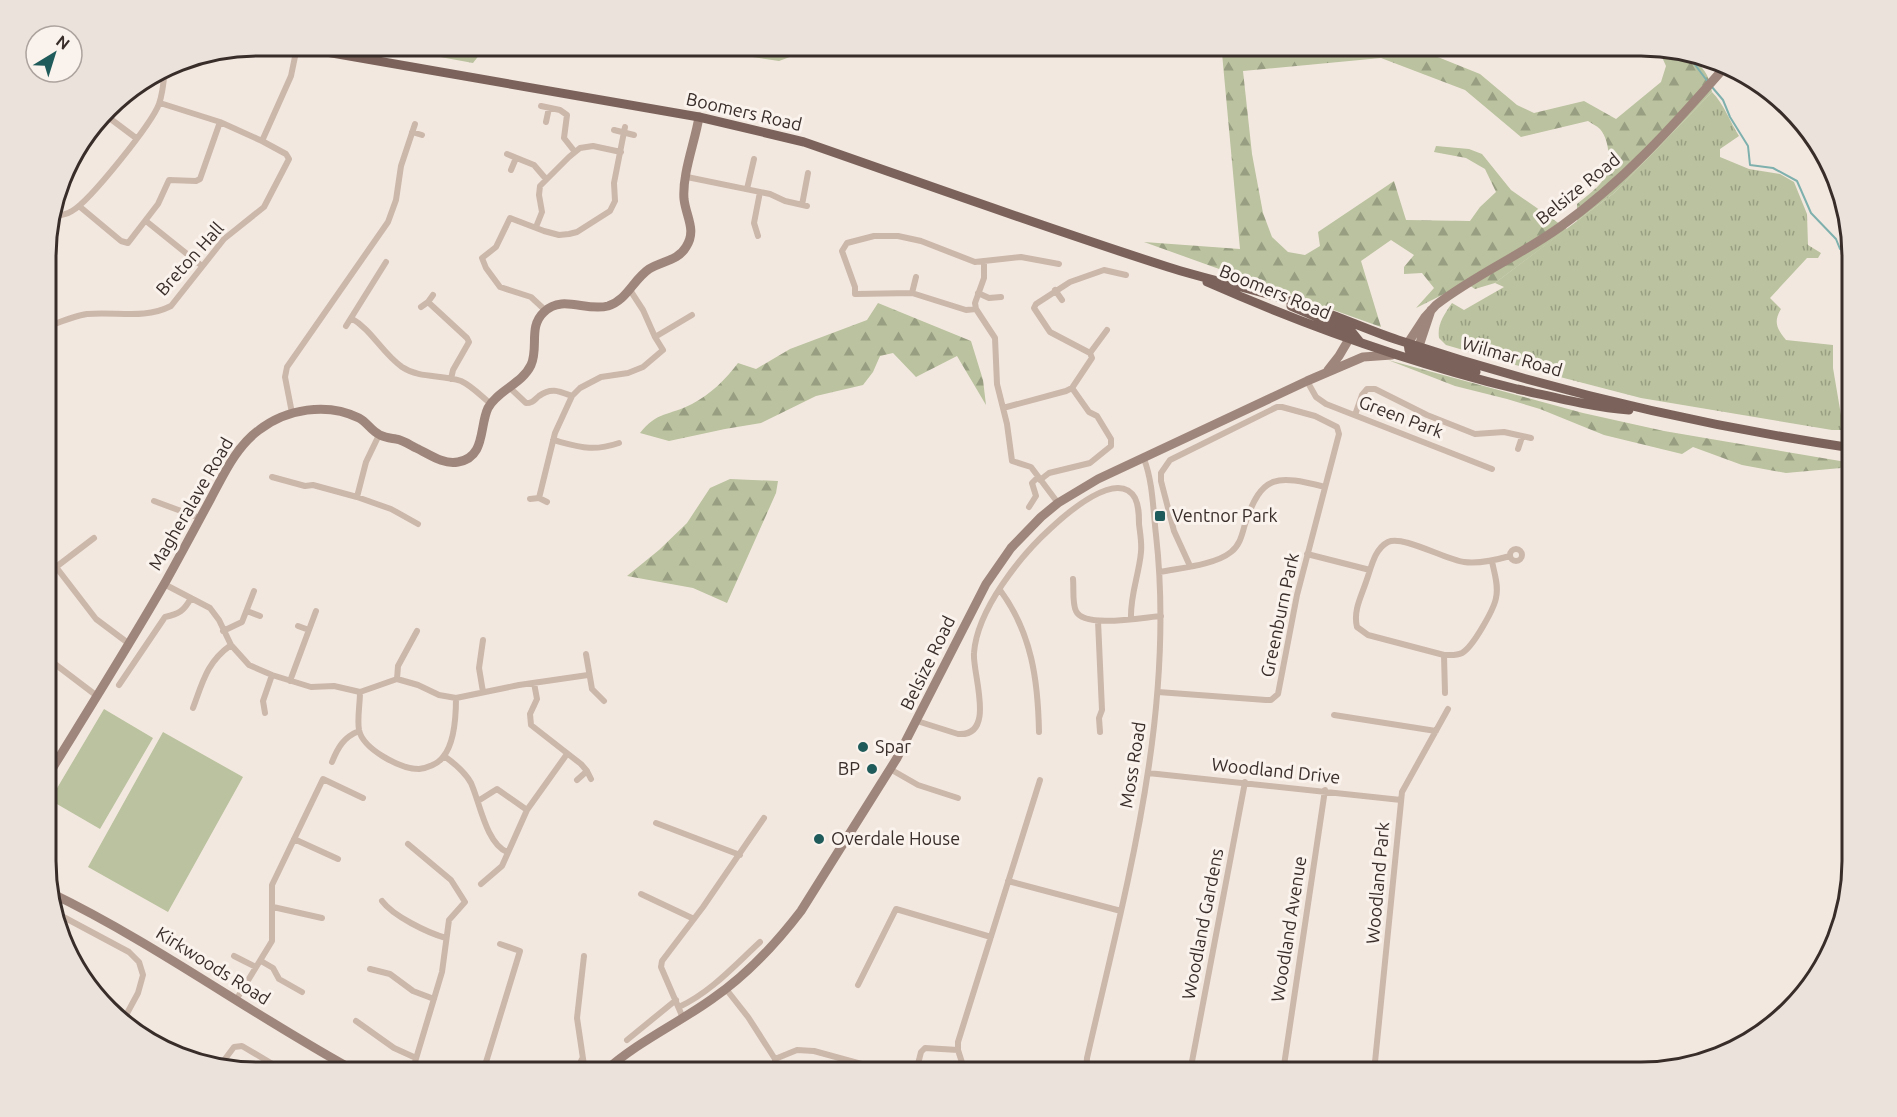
<svg xmlns="http://www.w3.org/2000/svg" width="1897" height="1117" viewBox="0 0 1897 1117" font-family="Ubuntu,sans-serif">
<style>
.grass{fill:url(#grass-tufts)}
.forest{fill:url(#forest-firs)}
.garden{fill:#bac29f}
.lines{fill:none;stroke-linecap:round;stroke-linejoin:round}
.stream{stroke:#7eb0ae;stroke-width:2}
.street{stroke:#ccb7ab;stroke-width:6}
.secondary{stroke:#9f867c;stroke-width:9}
.primary{stroke:#7b635b;stroke-width:9}
.poi-dot{fill:#1f5b5a;stroke:#faf2ec;stroke-width:2}
.labels{text-anchor:middle;stroke-width:6;stroke-linejoin:round;paint-order:stroke}
.street-label{font-size:18px;fill:#392d2a;stroke:#faf2ec}
.poi-label{font-size:18px;fill:#392d2a;stroke:#faf2ec;text-anchor:start}
.rim{fill:none;stroke:#392d2a;stroke-width:3}
</style>
<defs>
<pattern id="grass-tufts" width="24" height="20" patternUnits="userSpaceOnUse" patternTransform="scale(1.5)"><rect width="24" height="20" fill="#bac29f"/><path d="M3 7l-1-3M5 7V3M7 7l1-3M15 17l-1-3M17 17v-4M19 17l1-3" fill="none" stroke="#989e82"/></pattern>
<pattern id="forest-firs" width="22" height="20" patternUnits="userSpaceOnUse" patternTransform="scale(1.5)"><rect width="22" height="20" fill="#bac29f"/><path d="M5 1l3.5 6h-7zM16 11l3.5 6h-7z" fill="#989e82"/></pattern>
</defs>
<rect width="100%" height="100%" fill="#f3e8df"/>
<path class="grass" d="M1712 92C1724 104 1730 122 1739 136L1720 149V157L1749 169 1780 174 1794 182 1807 214 1808 245 1821 253 1818 258H1807L1770 298 1781 309C1773 322 1777 329 1786 340L1833 345V368L1843 427 1842 430H1832L1641 398 1533 370 1446 345 1439 338C1437 324 1444 315 1452 303L1464 310 1504 287 1495 283 1614 193Z"/>
<path class="forest" d="M414 45H487L473 63 413 52Z
M715 45H822L779 61 726 53Z
M1293 45H1408L1480 74 1517 105 1534 113 1584 101 1616 119 1661 82 1666 66 1661 55 1649 47C1680 56 1707 55 1712 92L1614 193 1577 221V204C1586 196 1602 186 1606 174 1611 161 1609 139 1600 129 1597 126 1591 123 1588 121L1521 137 1465 90 1381 58 1243 71 1252 154 1263 213 1272 237 1288 252 1305 255 1320 246 1318 232 1394 181 1406 220 1470 221 1480 207 1496 192 1485 169 1466 158 1434 152 1436 146 1469 149 1482 154 1511 190 1567 229 1495 283 1475 289 1466 283 1416 308 1434 288 1422 273 1404 274V267L1414 255 1391 240 1361 261 1381 327 1144 242 1240 249 1222 53Z
M878 303 971 341 983 380 986 405 957 356 916 377 893 353 880 356 873 372 863 385 816 396 761 423 725 429 669 441 640 433C657 411 669 416 692 404 711 394 725 380 738 363L756 369 790 349 867 320Z
M1388 360 1583 413 1664 431 1852 463V467L1786 473 1742 465 1693 447 1682 454 1604 435 1540 409 1507 399 1455 386Z
M730 479 778 481 776 493 727 603 693 588 627 576 659 550 687 523 710 488Z"/>
<path class="garden" d="M104 709 153 738 100 829 50 800Z
M163 732 243 777 168 912 88 867Z"/>
<g class="lines">
<path class="stream" d="M1690 58 1708 82
M1712 87 1723 100 1730 117 1748 146 1750 165 1773 168 1797 181 1811 213 1836 239 1840 249 1852 253"/>
<path class="street" d="M208 55H223
M160 103 220 122 262 141 291 76 297 47
M541 106 560 110 567 115 564 138 575 152
M104 114 136 138
M546 122 549 108
M614 130 634 135
M412 132 422 135
M507 154 534 165 546 179
M511 170 516 158
M687 177 770 194 785 201 807 206
M747 189 754 159
M802 205 808 173
M79 206 121 241 128 243 158 204 169 180 196 181 200 179 220 122
M50 217C58 216 66 215 72 211 90 201 152 123 159 104 163 93 164 79 165 68
M146 221 202 266
M536 227 542 212 539 195 540 186 569 157 580 148 593 146 621 152
M758 236 754 223 760 192
M984 261V278L975 303 976 309 995 338 997 384 1007 424 1012 461 1031 467 1058 503
M630 290 643 310 655 337 692 315
M1055 290 1062 300
M912 293 916 277
M978 293 989 298 1001 297
M428 302 467 338 469 342 453 370 451 379
M421 307 428 302 433 295
M976 309 966 310 912 293 855 294V287L842 251 847 243 874 236H898L921 241 975 262 1021 257 1059 264
M545 310 531 297 500 287 486 268 482 258 496 247 510 218 544 231 559 235 569 234 577 232 610 211 615 201 614 183 625 127
M351 318C372 330 382 353 402 367 420 379 441 374 461 381 472 386 481 396 491 404
M346 326 386 262
M47 327C60 322 74 316 87 314 117 311 143 320 171 306L224 239 264 207 289 159 286 154 262 141
M1090 353 1107 330
M1307 381 1316 397 1326 404 1492 469
M509 387 526 403C533 403 534 400 539 396 551 387 559 391 572 396
M1003 408 1066 391 1072 388 1092 358 1090 353 1050 332 1034 308 1036 304 1070 282 1104 270 1126 275
M292 413 285 377 287 367 388 222 396 200 401 166 415 124
M1355 415 1362 395 1367 389H1375L1427 415 1475 434 1504 432 1531 438
M553 440C580 447 592 452 619 443
M1518 449 1522 437
M272 477 305 486 313 485 357 497 391 509 418 524
M1040 480 1049 473 1090 463 1111 446V439L1097 416 1089 412 1072 388
M357 497 366 462 379 435
M539 498 555 433 572 396 580 388 601 377 628 373 643 367 663 350 655 337
M530 499 539 498 547 502
M154 501 200 518
M1029 507 1036 496 1032 483 1038 477
M94 538 56 567 96 619 128 643
M1510 555a6 6 0 1 1 12 0a6 6 0 1 1-12 0Z
M1307 554 1370 570
M1492 561C1494 573 1499 585 1496 598 1494 609 1473 647 1462 653 1456 656 1451 655 1444 655L1368 635 1357 627C1353 611 1361 597 1366 582 1371 569 1374 549 1388 542 1403 535 1446 560 1464 562 1479 564 1496 560 1510 556
M1160 572C1180 568 1215 565 1231 552 1240 545 1242 535 1245 524 1262 473 1277 475 1325 487
M1073 579C1074 588 1072 603 1076 611 1084 629 1145 617 1161 616
M47 582 48 580
M164 584 210 608 219 620 231 645 249 665 272 675 311 687 334 686 360 692 397 679 418 685 439 695 456 698 519 685 588 675
M1000 590C1032 633 1038 681 1039 732
M247 611 260 616
M1098 621 1102 710 1099 718 1100 732
M298 626 309 630
M223 631 242 622 254 591
M586 654 592 689 604 701
M1444 655 1445 693
M47 658 97 696
M397 679 398 666 417 631
M290 681 316 611
M534 683 537 699 530 714 531 725 581 764 587 771 591 779
M119 685 165 617C179 614 184 611 191 598
M360 692C360 704 357 719 359 730 363 749 400 769 419 769 427 768 438 764 443 757 455 743 456 715 456 698
M483 692 479 668 483 640
M1158 692 1266 700H1271L1278 694 1297 595 1339 434 1337 427 1315 416 1282 407H1277L1170 460 1161 473V481L1174 531 1190 566
M193 708C203 681 207 662 231 645
M265 713 263 701 272 675
M1334 715 1436 731
M917 721 958 734C997 737 972 673 974 653 977 610 1020 556 1051 528 1066 514 1118 468 1135 498 1139 506 1139 515 1139 524 1140 533 1142 543 1141 552 1139 575 1130 595 1131 619
M444 756C454 763 465 772 471 783 480 803 486 843 507 852
M332 762C338 747 344 737 359 731
M890 769 918 785 958 798
M1148 773 1401 800
M577 780 587 771
M478 801 497 789 527 810
M656 823 740 855
M294 839 338 859
M408 844 451 880 465 902 449 920 442 972 412 1072
M1008 881 1121 911
M481 884 502 866 527 810 567 754
M641 894 694 919
M382 901C393 916 428 933 446 938
M273 907 322 918
M56 913 129 952 139 962 143 975 138 993 124 1019
M234 956 256 967
M584 956 577 1018 585 1072
M261 961 273 968 279 979 302 992
M370 969 390 974 413 991 434 999
M858 985 896 909 991 937
M726 989 748 1017 775 1059V1072
M236 1000 272 941V885L323 779 363 798
M679 1007C711 992 734 966 760 942
M683 1018 661 967 662 961 703 907 764 818
M356 1021 394 1048 416 1058
M627 1040 676 1000
M775 1059 797 1050 814 1051 876 1068
M222 1063 234 1047 242 1046 286 1072
M483 1072 520 951 500 944
M576 1072 582 1059
M916 1072 921 1052 925 1048 958 1050
M965 1072 958 1050V1042L1040 780
M1086 1072 1087 1058C1126 887 1176 712 1156 535 1153 510 1153 482 1144 459
M1190 1072 1245 782
M1283 1072 1325 790
M1374 1072 1402 792 1448 709"/>
<path class="secondary" d="M1408 343 1425 317 1436 305C1475 275 1521 255 1560 227 1623 182 1674 125 1724 68
M1414 352 1419 346 1431 310
M1328 370 1339 356 1352 334
M47 777C87 712 128 647 166 581 181 554 196 526 211 498 224 474 236 447 259 430 286 409 327 402 359 418 367 422 371 431 380 435 386 438 390 438 396 439 403 440 410 445 416 448 429 454 443 465 458 462 486 457 479 427 488 408 498 390 522 384 531 365 539 347 528 327 544 312 562 294 586 312 608 306 627 300 633 280 649 269 661 261 678 261 686 247 697 230 686 217 684 199 682 174 695 142 699 117
M49 892C157 944 252 1015 357 1072
M604 1072C637 1042 677 1024 712 999 747 975 775 945 801 911L897 758 986 584 1011 548 1041 517 1058 503 1098 479 1307 381 1363 357 1392 355"/>
<path class="primary" d="M286 45 699 117 804 142C925 184 1046 228 1168 267 1215 282 1264 291 1310 307 1340 317 1368 330 1398 340 1546 389 1698 425 1852 448
M1207 282C1307 326 1411 363 1517 389 1554 397 1591 407 1629 410
M1291 306 1352 332 1360 342
M1408 343 1409 350 1413 352 1476 372"/>
</g>
<g class="poi-dot">
<rect x="1154" y="510" width="12" height="12" rx="3"/>
<circle cx="863" cy="747" r="6"/>
<circle cx="872" cy="769" r="6"/>
<circle cx="819" cy="839" r="6"/>
</g>
<g class="labels">
<g class="street-label">
<text transform="translate(744 112) rotate(13)" y="6">Boomers Road</text>
<text transform="translate(1578 189) rotate(-39)" y="6">Belsize Road</text>
<text transform="translate(190 259) rotate(-48)" y="6">Breton Hall</text>
<text transform="translate(1275 292) rotate(22)" y="6">Boomers Road</text>
<text transform="translate(1512 357) rotate(16)" y="6">Wilmar Road</text>
<text transform="translate(1401 417) rotate(21)" y="6">Green Park</text>
<text transform="translate(191 504) rotate(-60)" y="6">Magheralave Road</text>
<text transform="translate(1280 615) rotate(-78)" y="6">Greenburn Park</text>
<text transform="translate(928 663) rotate(-64)" y="6">Belsize Road</text>
<text transform="translate(1133 765) rotate(-81)" y="6">Moss Road</text>
<text transform="translate(1276 771) rotate(6)" y="6">Woodland Drive</text>
<text transform="translate(1378 883) rotate(-85)" y="6">Woodland Park</text>
<text transform="translate(1203 924) rotate(-79)" y="6">Woodland Gardens</text>
<text transform="translate(1289 929) rotate(-81)" y="6">Woodland Avenue</text>
<text transform="translate(213 966) rotate(32)" y="6">Kirkwoods Road</text>
</g>
<g class="poi-label">
<text x="1172" y="522">Ventnor Park</text>
<text x="875" y="753">Spar</text>
<text x="860" y="775" text-anchor="end">BP</text>
<text x="831" y="845">Overdale House</text>
</g>
</g>
<path d="M0 0H1897V1117H0ZM257 56H1641A201 201 0 0 1 1842 257V861A201 201 0 0 1 1641 1062H257A201 201 0 0 1 56 861V257A201 201 0 0 1 257 56Z" fill="#ebe2dc" fill-rule="evenodd"/>
<path class="rim" d="M257 56H1641A201 201 0 0 1 1842 257V861A201 201 0 0 1 1641 1062H257A201 201 0 0 1 56 861V257A201 201 0 0 1 257 56Z"/>
<g transform="translate(54 54) rotate(38)"><circle r="28" fill="#faf2ec" stroke="#ada39e" stroke-width="1.5"/>
<path d="M0-4.5L10 22L0 15L-10 22Z" fill="#1f5b5a"/>
<text y="-9" font-size="16" font-weight="bold" text-anchor="middle" fill="#392d2a">N</text>
</g>
</svg>
